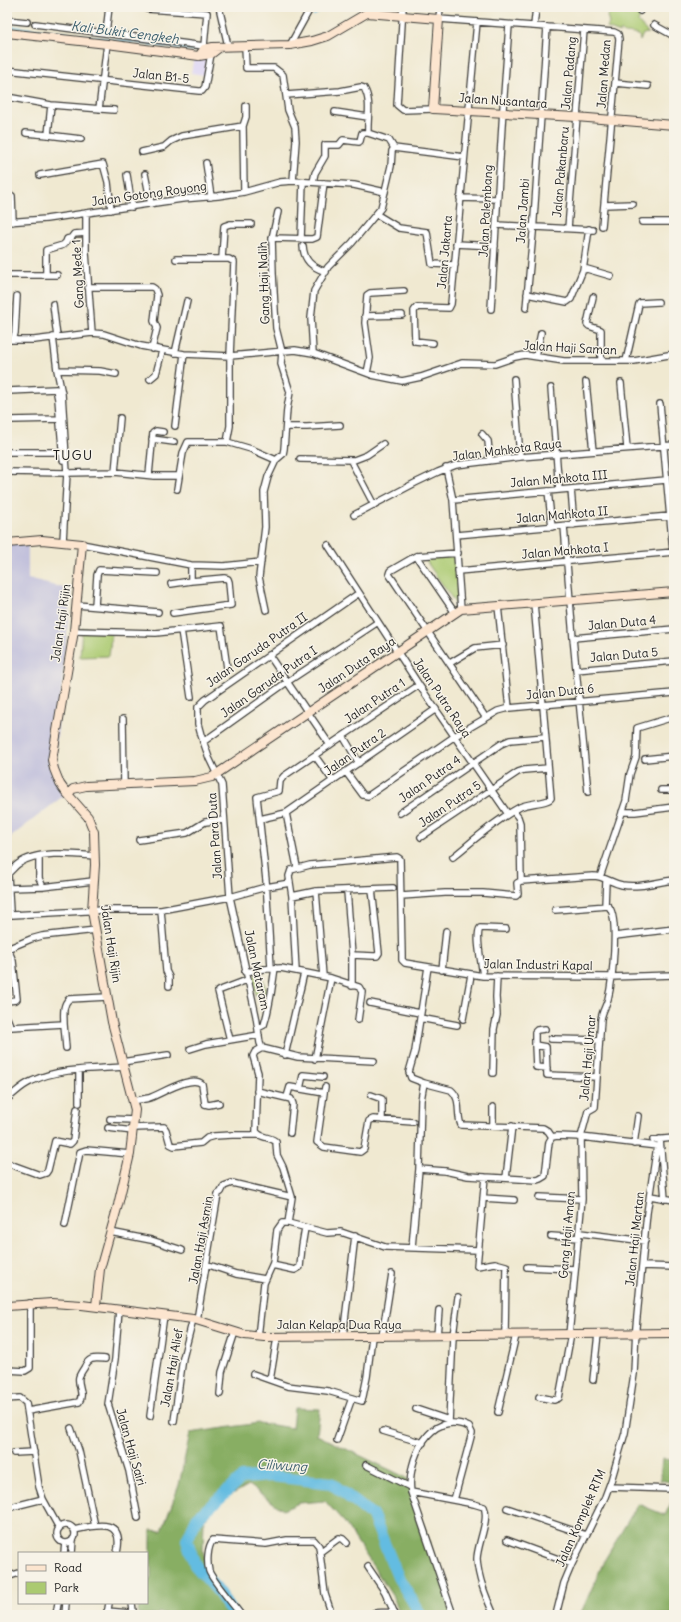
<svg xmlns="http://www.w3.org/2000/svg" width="681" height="1622" viewBox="0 0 681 1622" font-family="Delius,sans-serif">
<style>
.built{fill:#ddd5f6}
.industrial{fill:#c2c1dc}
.green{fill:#abca71;stroke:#647346}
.forest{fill:#88ae63;stroke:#526540}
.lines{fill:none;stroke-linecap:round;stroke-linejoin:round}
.stream{stroke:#63bce1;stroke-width:2}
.river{stroke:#63bce1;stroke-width:12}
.street-casing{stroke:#3c3b37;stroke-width:8}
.secondary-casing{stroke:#3c3b37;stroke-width:10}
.street{stroke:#fff;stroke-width:5.5}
.secondary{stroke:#fce5cf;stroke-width:8}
.labels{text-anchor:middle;stroke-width:3;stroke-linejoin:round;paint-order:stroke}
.street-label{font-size:12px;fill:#1c1c1c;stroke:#f7f3e8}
.water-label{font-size:13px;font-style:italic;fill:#385c6b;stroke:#f7f3e8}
.quarter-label{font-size:14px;letter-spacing:1px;fill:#1c1c1c;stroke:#f7f3e8}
</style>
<rect width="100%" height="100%" fill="#f7f3e8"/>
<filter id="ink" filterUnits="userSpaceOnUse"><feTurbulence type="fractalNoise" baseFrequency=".025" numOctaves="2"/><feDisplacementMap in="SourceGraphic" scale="8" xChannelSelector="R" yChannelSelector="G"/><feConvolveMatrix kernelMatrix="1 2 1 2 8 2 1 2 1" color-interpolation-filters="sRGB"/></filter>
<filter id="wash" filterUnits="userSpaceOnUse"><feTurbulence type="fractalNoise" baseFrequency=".012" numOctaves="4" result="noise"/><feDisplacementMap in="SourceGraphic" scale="16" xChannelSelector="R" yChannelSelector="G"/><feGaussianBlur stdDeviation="0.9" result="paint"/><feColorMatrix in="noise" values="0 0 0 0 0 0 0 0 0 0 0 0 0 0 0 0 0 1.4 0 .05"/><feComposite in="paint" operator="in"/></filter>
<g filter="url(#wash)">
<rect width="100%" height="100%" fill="#f0e9d1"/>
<path class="built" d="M194 57 207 59 204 75 191 73Z"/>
<path class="industrial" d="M28 540V579L71 590 55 757 67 793 7 840V544Z"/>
<path class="green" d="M610 7H623L629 10 635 8 641 15 638 22 648 33 643 34 640 41 639 35C633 34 629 33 624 33L621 30 620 33 607 28 609 23 607 16 612 10Z
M458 556V607L424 558Z
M82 628 112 629 109 656 80 657Z
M262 974 266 993 256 995 252 976Z"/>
<path class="forest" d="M294 1408 320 1409 317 1435 407 1478 455 1615H401L393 1597 345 1523 325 1501 299 1503 283 1510 249 1485 227 1497 204 1520 203 1550 208 1573 239 1615H168L160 1612 157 1615H138L139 1603H147V1586L151 1577V1530L162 1531 179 1485 190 1433 259 1423 292 1428Z
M662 1459 674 1460V1483L660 1480Z
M674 1497V1615H580L604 1561 638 1504 665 1515Z"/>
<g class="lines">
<path class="stream" d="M314 15 328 7
M7 26 194 50"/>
<path class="river" d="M233 1615 217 1590 195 1565 187 1540 197 1518 242 1478 272 1476 331 1483 373 1516 398 1577 421 1615"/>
</g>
</g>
<g filter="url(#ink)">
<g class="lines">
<g class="street-casing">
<path id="street" d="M144 7 147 9 207 13 204 46
M219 7 228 46
M403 7 397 105 403 110 433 109
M440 7 439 19 614 32 618 34 619 39 602 226
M640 11 642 7
M7 20 27 22
M35 24 204 46V49
M654 25 674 36
M534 26 536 7
M106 33 109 7
M290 45 311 7
M245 46 246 68H274L283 75 288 110 295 127 296 141 293 181
M7 70 199 91H202L205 87 211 54
M615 83 648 86
M286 95 340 91 361 87 364 88C372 101 367 119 368 133L389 140 394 148 464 157
M7 97 51 105 114 110
M99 109 107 44
M335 112 368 117
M26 133 48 135 51 105
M48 135 81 139
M142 152 164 147 171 141 182 136 243 126
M206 163 211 197
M145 174 151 204
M40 175 103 164 108 182 111 210
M127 175 132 207
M313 182 315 173 325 156V145H339L343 140 359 142 360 141 362 133H368
M244 192 243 126 246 117V106
M12 196 13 222
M460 198 497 199
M604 205 633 204
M86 213V252L92 333
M376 214 399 228 427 232 432 264 455 265
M7 222 46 219 182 199 218 196 244 192 280 182 293 181 354 185 385 192
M642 222H674
M496 225 593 230
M568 228 584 30
M272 238 312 239 317 237 324 183
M301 239 303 182
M456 244 495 246
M303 246C304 261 312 267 326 272
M176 259H229L234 262 230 356V426L227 442 251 449 276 460
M222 259 224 226 230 224H251
M583 270 589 229
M7 275H57
M46 275V250L63 245 66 242 67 239 71 238 74 234 86 233
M88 287H152L155 289 157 295 154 321 157 328 152 349
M527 294 567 302 571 299 583 270 587 269 611 276
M593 297 587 324 589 326 601 330V361
M53 304 57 337
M526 308 533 233 547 27
M491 309 503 109 509 25
M365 316 402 315
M53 337 57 370 100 371 116 374
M7 340H34L92 333 104 334 141 346 184 354 230 356 295 350 313 353 372 375 402 381 421 377 462 363 495 364 515 357 525 355 564 361H634L674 354
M13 340 15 333 17 296
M433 343 415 341 414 311 417 307 449 308 451 304 477 22
M175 353 187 301
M313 353 311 318 314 291 328 267 352 243 381 208 391 166 392 151 394 148
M536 356 541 333
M626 361 639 304 640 303 658 302
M57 370 62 394 67 473 63 541
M367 373 370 358 365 323 367 295 370 293 404 291
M150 379 156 374 162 351
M514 379 520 457
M586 382 593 451
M621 383 627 448
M551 388 559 490
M8 391 56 389 58 399 63 460
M660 404 673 552
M10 420 59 419
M175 426 184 354
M287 427H307L340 425
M482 434 488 441 490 461
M152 439 174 442
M7 452H62
M300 459 354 460 367 455 383 444
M351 461 374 505
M446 468 453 500 461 609
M7 472 67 473 115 472 154 476H179
M115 472 120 418
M149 475 153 433 156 431 163 432
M177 489 183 453 188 442H227
M571 489 574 525
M548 491 552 527
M453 500 666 480
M354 515 415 483 438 472 456 465 520 457 674 445
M564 526 573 638 588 792
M456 535 670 516
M82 544 191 565 224 566 261 562
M328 545 419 685 508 814
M458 553 416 556 390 571 389 574 486 718
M416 556 455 613
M458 571 674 552
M171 584 191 581
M77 605 158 612
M95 606 97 575 99 570 157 573
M498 606 509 708
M266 610 259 577 265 527 264 492 268 477 276 460 283 454 284 449 287 409 290 392 281 364 282 352 276 328 273 274 272 238 278 212
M173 613 231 605 229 582 228 579 224 578 191 581V565
M181 630 191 697
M74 631 156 633 221 626 227 668
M573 638 674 629
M269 655 330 745
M450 663 475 648 503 645
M576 670 674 661
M123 719 124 785
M343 736 419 685
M203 742 287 682 378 622
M315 756 333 781
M645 759 674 756
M346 772 363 795 368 796 455 736 498 711 509 708 674 693
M661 790H674
M513 811 518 817 520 823 521 881
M622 812H635L674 807
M286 813 297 867
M400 813 501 744 510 740 545 737
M260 819 286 813 436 709
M421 837 518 772 524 770 548 768
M139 840 187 833 205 822 224 820
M39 857V878L43 887
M453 857C474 840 496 820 520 807 528 803 548 803 551 798L534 603
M8 874 10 912 12 915 104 910H161L230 897 266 887 290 883
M7 875C11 871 14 867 18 864 37 850 73 854 95 856
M600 877 626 801 630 774 636 757 637 728 670 718
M8 888 43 887 93 881
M316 891 323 976
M347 891 352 955V986
M292 896 316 891 393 888
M401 896 445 893H483L516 896 518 894 517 883 521 881 593 876C603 876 612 883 622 885 640 888 656 882 674 880
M605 906 606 881
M161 910 166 971 169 977V986
M555 910 608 906C620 915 612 983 608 999 606 1006 602 1012 601 1019L595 1107 588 1111 581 1137 582 1199 569 1335
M615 936 674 929
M7 949 31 939 42 936 96 930
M352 955 374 956H377L379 953 372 889
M271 968 266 880 257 797 279 791 280 781 284 776 343 736 359 763
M442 970 446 931
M296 971 292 896 289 876 291 870 310 865 397 857 400 859 402 955V960L405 963 483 976 610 977 674 975
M245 972 264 969 281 968 331 978 359 987 362 992 358 1020
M483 976C482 965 475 936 480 928L506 929
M7 1001 16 1000 17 999 13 961 8 949
M370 1003 420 1013
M7 1018 11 1027 64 1024C64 1016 62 1005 69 999L107 997
M420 1018 457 1025
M463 1019 471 975
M64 1024 66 1048
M258 1028 264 1025C270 1007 272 987 275 968
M545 1029 537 1030 535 1032V1045L546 1047 547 1075 597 1077
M551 1039 600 1040
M230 1040 218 991 247 980
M535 1045 536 1067 547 1068
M262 1048 260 1043 256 1016 230 897 222 785 209 758 201 735 198 724V707L205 700 359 593
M262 1048 255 1052 253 1056 258 1073 256 1131C260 1139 271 1136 276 1142L277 1155 283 1167 292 1197 288 1223
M262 1048 298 1057 374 1061
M190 1049 206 1044 259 1035
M285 1055 304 973
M315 1059 331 978
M122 1062 168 1055
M79 1070V1103
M493 1073 494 1029 497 1015 496 997 497 976
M424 1083 451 1090C462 1099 456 1113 461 1125L543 1128 548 1131 552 1137
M300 1089 303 1075 323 1077
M257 1091 291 1099 293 1104 290 1133
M324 1093 325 1087
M371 1095 382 1099V1120
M287 1097 290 1087 324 1093 317 1142 324 1147 360 1152 364 1149 369 1121 373 1119 413 1122
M7 1099C15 1093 22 1085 32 1081 59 1068 93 1069 123 1067
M133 1101C138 1100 144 1099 149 1098 161 1094 192 1074 202 1084L205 1104 209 1105 219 1103
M493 1107V1125
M110 1119 134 1120
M108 1128 133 1131
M133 1128 164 1127 166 1130 170 1144 174 1146 201 1143 207 1138 214 1136 232 1135H260
M660 1139 665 1199
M653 1140 674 1138
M634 1144 638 1116
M7 1163 40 1175 46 1173 48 1170 55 1141 70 1144 73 1141 77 1109
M419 1169 445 1171 468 1176 537 1180 540 1179 545 1176 549 1142 552 1137 557 1136 581 1137 657 1146 647 1213 636 1327 634 1374 625 1433 611 1481 605 1497 572 1564 564 1583 556 1615
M485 1177 477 1266 495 1263 506 1266 505 1335
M506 1178 512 1126
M650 1196 674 1200
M539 1197 582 1199
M483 1198 514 1200
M65 1225 80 1152 86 1150 130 1154
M110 1232 151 1240 182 1250
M580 1233 645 1241
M551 1236 579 1238
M412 1247 419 1169 421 1100 424 1083 411 1078 409 1072 415 1051 428 967
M206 1264 236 1274 265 1279
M272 1265 295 1270 300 1267 302 1246 305 1228
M643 1266 674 1267
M527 1267 575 1269
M119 1310 115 1359 108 1404 129 1471 138 1518
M197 1320 218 1194 221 1192 224 1186 232 1183 292 1197
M437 1336 439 1310
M258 1337 264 1283 273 1263 277 1230 282 1223H288L327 1233 341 1232 385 1247 478 1250
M343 1337 355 1236
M382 1337 392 1274
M7 1370 25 1371 30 1368V1303
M253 1374 287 1386 328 1391 362 1401 367 1377 372 1337
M270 1380 277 1338
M593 1380 598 1334
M220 1394 222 1372 235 1332
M539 1397 554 1400 559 1398 571 1334
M7 1399 20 1398 26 1403 39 1487 43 1499 59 1528
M416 1409 449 1420
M28 1411 79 1402C85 1394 77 1385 79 1377 80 1374 82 1371 84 1368 89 1357 93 1358 105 1359
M498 1412 516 1335
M150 1416 164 1315
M174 1421 183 1358 193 1319
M449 1422 453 1336 458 1297
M71 1428 79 1451 95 1526
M383 1431 423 1443
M337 1440 352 1398
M14 1453 34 1452
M366 1465 410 1487
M609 1487 672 1489 674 1490
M411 1492 474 1504 484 1507C490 1519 477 1545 477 1559 478 1578 486 1597 494 1615
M7 1508 43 1499
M507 1508 586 1535
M673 1508 674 1503
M57 1534a9 9 0 1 1 18 0a9 9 0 1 1-18 0Z
M74 1530C97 1525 125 1517 117 1553
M507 1540 572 1564
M320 1552 339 1538 343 1539 347 1543
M64 1553 65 1543
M72 1553 73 1539
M368 1567 385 1592 394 1612
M7 1577 19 1573
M107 1611 129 1613 133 1611 132 1603
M56 1615 58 1603
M65 1615 66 1603
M107 1615 109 1603
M241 1615C234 1605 212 1580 209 1571 207 1563 207 1547 213 1540L266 1544 287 1540H314L319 1546 325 1594 332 1615
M370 1615C378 1610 385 1614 394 1612L395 1615
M453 1615 411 1492C406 1461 430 1408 469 1427L472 1433 454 1500"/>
</g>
<g class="secondary-casing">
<path id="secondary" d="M7 33 107 44 199 56 211 54 220 47
M199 56 204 49 213 47 290 45 312 41 328 36 367 13 439 19 433 109 576 117 674 125
M7 543 42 540 82 544 74 631 52 760 54 769 60 784 65 791 88 817 94 832 95 865 92 911 112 1022 135 1110 130 1154 118 1205 100 1269 96 1306
M68 794 73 789 86 786 195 781 212 777 461 609 674 592
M7 1306 52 1303 82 1305 193 1319 245 1335 264 1337 674 1333"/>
</g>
<use href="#street" class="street"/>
<use href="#secondary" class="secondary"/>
</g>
</g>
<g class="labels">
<g class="street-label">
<text transform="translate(569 73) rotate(-85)" y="4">Jalan Padang</text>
<text transform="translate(604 74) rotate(-86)" y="4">Jalan Medan</text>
<text transform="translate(161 76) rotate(6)" y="4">Jalan B1-5</text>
<text transform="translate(503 101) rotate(4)" y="4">Jalan Nusantara</text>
<text transform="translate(561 172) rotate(-85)" y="4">Jalan Pakanbaru</text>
<text transform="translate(149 194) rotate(-8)" y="4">Jalan Gotong Royong</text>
<text transform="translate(486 211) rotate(-87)" y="4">Jalan Palembang</text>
<text transform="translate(523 211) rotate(-86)" y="4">Jalan Jambi</text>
<text transform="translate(445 252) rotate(-85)" y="4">Jalan Jakarta</text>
<text transform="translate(78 274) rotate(-93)" y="4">Gang Mede 1</text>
<text transform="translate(264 283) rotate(-92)" y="4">Gang Haji Nalih</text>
<text transform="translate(570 348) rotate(3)" y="4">Jalan Haji Saman</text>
<text transform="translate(507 450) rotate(-7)" y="4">Jalan Mahkota Raya</text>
<text transform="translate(559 479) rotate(-5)" y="4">Jalan Mahkota III</text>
<text transform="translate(562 515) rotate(-5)" y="4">Jalan Mahkota II</text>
<text transform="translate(565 551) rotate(-5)" y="4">Jalan Mahkota I</text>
<text transform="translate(61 623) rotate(-82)" y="4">Jalan Haji Rijin</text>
<text transform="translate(622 623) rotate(-5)" y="4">Jalan Duta 4</text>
<text transform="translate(257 650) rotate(-35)" y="4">Jalan Garuda Putra II</text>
<text transform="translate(624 655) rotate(-5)" y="4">Jalan Duta 5</text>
<text transform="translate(357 665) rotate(-34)" y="4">Jalan Duta Raya</text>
<text transform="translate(269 682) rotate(-35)" y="4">Jalan Garuda Putra I</text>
<text transform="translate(560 692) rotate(-6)" y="4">Jalan Duta 6</text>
<text transform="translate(442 698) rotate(56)" y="4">Jalan Putra Raya</text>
<text transform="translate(375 701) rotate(-34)" y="4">Jalan Putra 1</text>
<text transform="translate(355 752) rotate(-35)" y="4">Jalan Putra 2</text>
<text transform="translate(430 779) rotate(-35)" y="4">Jalan Putra 4</text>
<text transform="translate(450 804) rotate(-34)" y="4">Jalan Putra 5</text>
<text transform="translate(215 836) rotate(-94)" y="4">Jalan Para Duta</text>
<text transform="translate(111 944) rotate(81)" y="4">Jalan Haji Rijin</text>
<text transform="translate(538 965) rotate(1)" y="4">Jalan Industri Kapal</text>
<text transform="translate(257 970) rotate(78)" y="4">Jalan Mataram</text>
<text transform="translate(588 1058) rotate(-85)" y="4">Jalan Haji Umar</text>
<text transform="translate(567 1235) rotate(-85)" y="4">Gang Haji Aman</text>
<text transform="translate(635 1239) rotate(-84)" y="4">Jalan Haji Martan</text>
<text transform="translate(201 1240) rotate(-80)" y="4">Jalan Haji Asmin</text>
<text x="339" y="1329">Jalan Kelapa Dua Raya</text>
<text transform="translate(172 1368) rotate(-80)" y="4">Jalan Haji Alief</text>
<text transform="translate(131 1447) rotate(74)" y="4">Jalan Haji Sairi</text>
<text transform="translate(581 1518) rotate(-66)" y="4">Jalan Komplek RTM</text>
</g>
<g class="water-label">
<text transform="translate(125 32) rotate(7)" y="5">Kali Bukit Cengkeh</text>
<text transform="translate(282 1465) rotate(3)" y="5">Ciliwung</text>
</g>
<g class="quarter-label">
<text x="73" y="460">TUGU</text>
</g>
</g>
<rect width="681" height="1622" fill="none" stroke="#f7f3e8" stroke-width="24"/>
<rect x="18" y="1552" width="130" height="52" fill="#f7f3e8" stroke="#9f9d96"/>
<rect x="26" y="1565" width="20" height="6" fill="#fce5cf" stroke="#9f9d96"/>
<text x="54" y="1572" font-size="12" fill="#1c1c1c">Road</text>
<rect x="26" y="1582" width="20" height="12" fill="#abca71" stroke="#9f9d96"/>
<text x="54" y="1592" font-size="12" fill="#1c1c1c">Park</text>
</svg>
